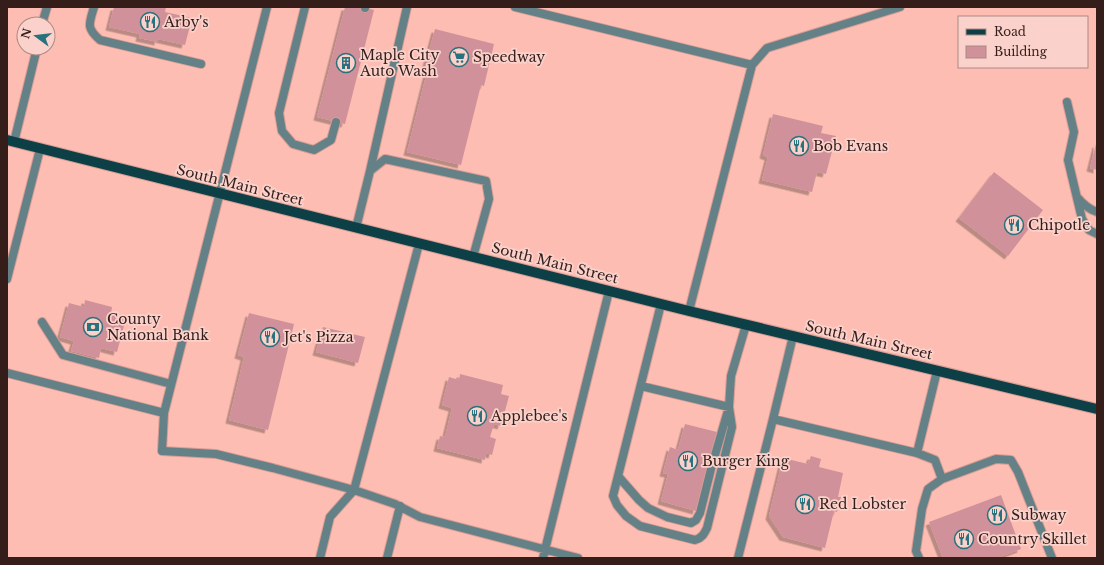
<svg xmlns="http://www.w3.org/2000/svg" width="1104" height="565" viewBox="0 0 1104 565" font-family="'Libre Baskerville',serif">
<style>
.building{fill:#d0919a;filter:url(#shadow)}
.lines{fill:none;stroke-linecap:round;stroke-linejoin:round}
.service-casing{stroke:#d69d94;stroke-width:10}
.primary-casing{stroke:#d69d94;stroke-width:12}
.service{stroke:#638186;stroke-width:8}
.primary{stroke:#0d3f46;stroke-width:10}
.labels{text-anchor:middle;stroke-width:3.5;stroke-linejoin:round;paint-order:stroke}
.poi-label{font-size:14px;fill:#351d1a;stroke:#fad2cb;text-anchor:start}
.street-label{font-size:14px;fill:#351d1a;stroke:#fad2cb}
</style>
<defs>
<filter id="shadow"><feDropShadow dx="-3.5" dy="3.5" stdDeviation="0" flood-color="#0004"/></filter>
</defs>
<rect width="100%" height="100%" fill="#febdb2"/>
<path class="building" d="M114 7H166L165 12 192 18 185 45 158 39V42L139 38 140 34 109 27Z
M345 7H363L374 10 345 124 317 117Z
M435 29 494 44 484 86 481 85 461 165 407 152 427 72 424 71Z
M773 114 823 126 821 133 836 136 826 174 817 172 812 192 762 180 768 157 763 155Z
M1096 144H1097V170L1090 168Z
M994 172 1043 210 1008 256 959 218Z
M85 300 112 307 111 314 126 318 117 352 101 348 99 358 71 351 74 341 60 337 69 303 84 307Z
M249 313 294 324 268 430 229 420 244 357 238 355Z
M323 327 365 337 358 363 316 352Z
M460 374 503 385 501 394 509 396 501 426 494 424 490 437 496 439 492 455 486 453 485 460 437 448 440 436 445 437 452 408 442 405 449 377 459 380Z
M685 424 717 432 696 511 661 501 668 474 663 473 670 447 678 450Z
M811 456 821 459 819 467 843 473 838 497H841L837 512 834 511 825 548 783 537 769 516 783 458 808 464Z
M1001 495 1021 549 997 558H943L929 522Z"/>
<g class="lines">
<g class="service-casing">
<path id="service" d="M94 7C89 24 86 28 100 40L201 64
M267 7 164 413 162 451 216 454 273 468 354 490 395 504 420 517 578 558
M305 7 279 113 282 131 293 144 314 150 331 140 336 122
M515 7 752 65
M365 8V7
M42 24 47 7
M1067 102 1074 132 1068 160 1082 219 1089 230 1097 234
M14 142 37 48
M370 171 407 7
M1077 197C1083 204 1088 209 1097 212
M356 228 370 171 385 159 486 181 489 199 473 257
M7 279 40 149
M661 304 613 496 617 505 626 516 640 526 695 540C702 538 704 534 707 528L732 427 729 407 731 376 746 325
M689 311 752 65 767 48 900 7
M42 322 63 355 171 384
M793 336 773 419 917 453
M937 371 917 453 935 460 942 479
M7 373 164 413
M618 476 639 500 648 508 667 517 691 523 696 520 700 513 711 469 729 407 641 386
M320 558 330 517 354 490 419 244
M387 558 400 506
M543 558 609 291
M738 558 773 419
M919 558 916 551 922 509 928 489 942 479 996 459 1011 460 1018 472 1052 558"/>
</g>
<g class="primary-casing">
<path id="primary" d="M7 140 689 311 1097 409"/>
</g>
<use href="#service" class="service"/>
<use href="#primary" class="primary"/>
</g>
<defs>
<g id="restaurant-ring" transform="scale(1)"><circle r="9.5" fill="#fad2cb" stroke="#29717c" stroke-width="1.5"/><path d="M-5-6h1v4h1v-4h1v4h1v-4h1v5L-1.5 .5V6h-2V.5L-5-1ZM5-6V6H3V1.5H1.5Q1.5-4 5-6Z" fill="#29717c"/></g>
<g id="supermarket-ring" transform="scale(1)"><circle r="9.5" fill="#fad2cb" stroke="#29717c" stroke-width="1.5"/><path d="M-6-5.5h2.5l.6 2H6L4.5 2H-2.5L-4.4-4H-6ZM-1.5 3.2a1.3 1.3 0 1 0 .1 0ZM3 3.2a1.3 1.3 0 1 0 .1 0Z" fill="#29717c"/></g>
<g id="building-ring" transform="scale(1)"><circle r="9.5" fill="#fad2cb" stroke="#29717c" stroke-width="1.5"/><path d="M-4-6H4V6H1V3H-1V6H-4ZM-2.5-4.3h1.7v1.8h-1.7ZM.8-4.3h1.7v1.8H.8ZM-2.5-1h1.7V.8h-1.7ZM.8-1h1.7V.8H.8Z" fill="#29717c"/></g>
<g id="bank-ring" transform="scale(1)"><circle r="9.5" fill="#fad2cb" stroke="#29717c" stroke-width="1.5"/><path d="M-6-4H6V4H-6ZM0-2.3a2.3 2.3 0 1 0 0 4.6a2.3 2.3 0 1 0 0-4.6Z" fill="#29717c"/></g>
</defs>
<g fill-rule="evenodd">
<use href="#restaurant-ring" x="150" y="22"/>
<use href="#supermarket-ring" x="459" y="57"/>
<use href="#building-ring" x="346" y="63"/>
<use href="#restaurant-ring" x="799" y="146"/>
<use href="#restaurant-ring" x="1014" y="225"/>
<use href="#bank-ring" x="93" y="327"/>
<use href="#restaurant-ring" x="270" y="337"/>
<use href="#restaurant-ring" x="477" y="416"/>
<use href="#restaurant-ring" x="688" y="461"/>
<use href="#restaurant-ring" x="805" y="504"/>
<use href="#restaurant-ring" x="997" y="515"/>
<use href="#restaurant-ring" x="964" y="539"/>
</g>
<g class="labels">
<g class="poi-label">
<text x="164" y="27">Arby's</text>
<text x="360" y="60">Maple City<tspan x="360" dy="16">Auto Wash</tspan></text>
<text x="473" y="62">Speedway</text>
<text x="813" y="151">Bob Evans</text>
<text x="1028" y="230">Chipotle</text>
<text x="107" y="324">County<tspan x="107" dy="16">National Bank</tspan></text>
<text x="284" y="342">Jet's Pizza</text>
<text x="491" y="421">Applebee's</text>
<text x="702" y="466">Burger King</text>
<text x="819" y="509">Red Lobster</text>
<text x="1011" y="520">Subway</text>
<text x="978" y="544">Country Skillet</text>
</g>
<g class="street-label">
<text transform="translate(240 185) rotate(14)" y="5">South Main Street</text>
<text transform="translate(555 263) rotate(14)" y="5">South Main Street</text>
<text transform="translate(869 340) rotate(13)" y="5">South Main Street</text>
</g>
</g>
<rect width="1104" height="565" fill="none" stroke="#351d1a" stroke-width="16"/>
<rect x="958" y="16" width="130" height="52" fill="#fad2cb" stroke="#ab8a84"/>
<rect x="966" y="29" width="20" height="6" fill="#0d3f46" stroke="#ab8a84"/>
<text x="994" y="36" font-size="12" fill="#351d1a">Road</text>
<rect x="966" y="46" width="20" height="12" fill="#d0919a" stroke="#ab8a84"/>
<text x="994" y="56" font-size="12" fill="#351d1a">Building</text>
<g transform="translate(36 36) rotate(285)"><circle r="19" fill="#fad2cb" stroke="#ab8a84"/>
<path d="M0-3L7 15L0 10L-7 15Z" fill="#29717c"/>
<text y="-6" font-size="11" font-weight="bold" text-anchor="middle" fill="#351d1a">N</text>
</g>
</svg>
